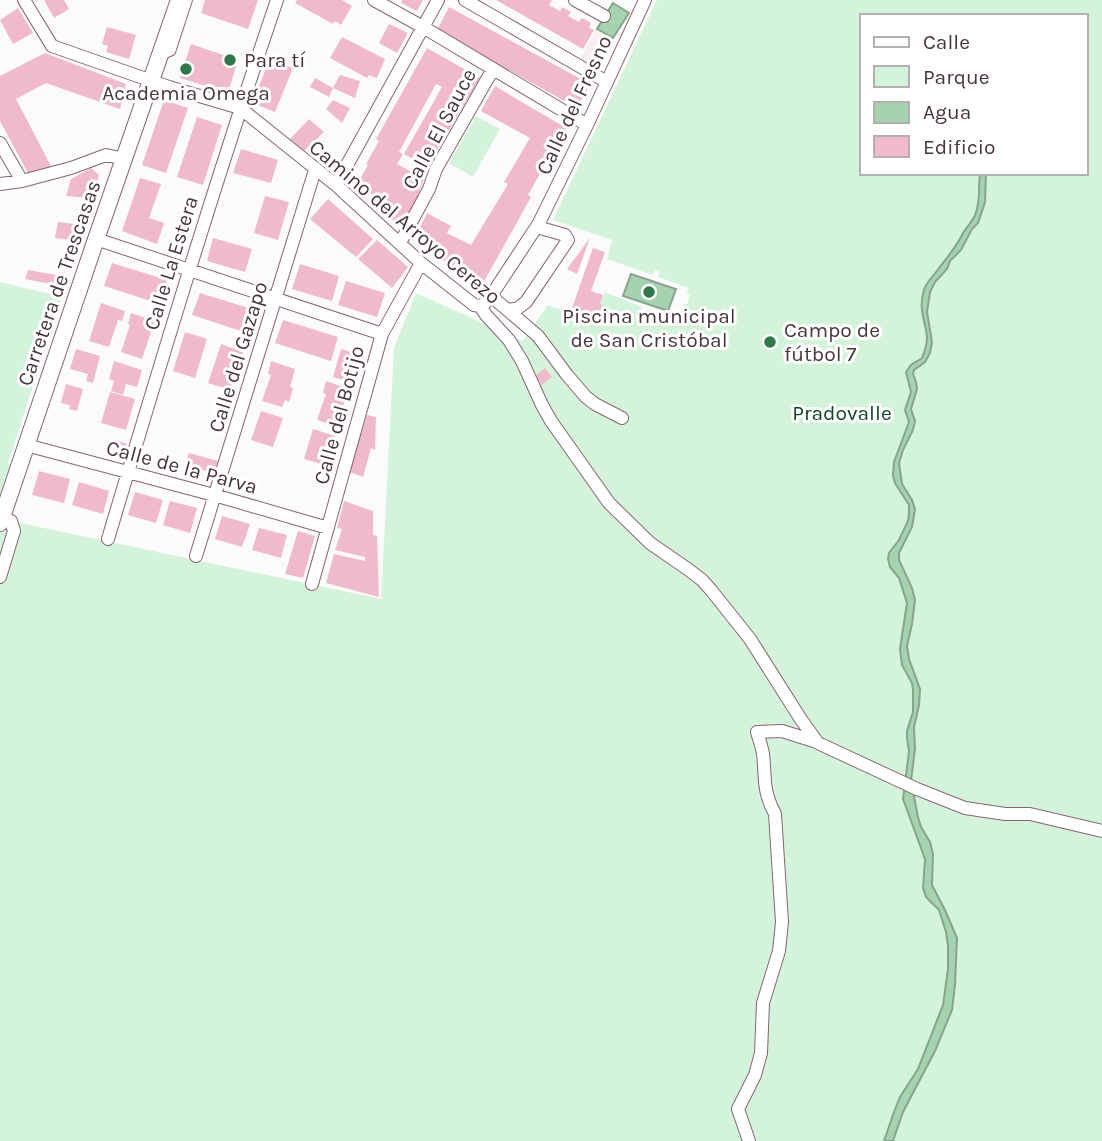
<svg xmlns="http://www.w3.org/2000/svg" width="1102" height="1141" viewBox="0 0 1102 1141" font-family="Karla,sans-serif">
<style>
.built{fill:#f7edf0}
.green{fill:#d3f4da;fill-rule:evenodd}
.water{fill:#a5d2af;stroke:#88a48c;stroke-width:2}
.building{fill:#f1bacb}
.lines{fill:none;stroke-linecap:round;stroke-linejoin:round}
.lane-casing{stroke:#876570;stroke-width:8}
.street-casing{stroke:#876570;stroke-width:14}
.secondary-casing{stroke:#876570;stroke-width:18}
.lane{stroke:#fff;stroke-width:6}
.street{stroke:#fff;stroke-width:12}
.secondary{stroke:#fff;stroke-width:16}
.poi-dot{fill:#2e7948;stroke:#fff;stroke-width:2.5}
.labels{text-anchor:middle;stroke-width:6;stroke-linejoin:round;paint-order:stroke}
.poi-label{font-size:21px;fill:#46373c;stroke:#fff;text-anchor:start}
.street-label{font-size:21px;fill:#46373c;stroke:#fff}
.park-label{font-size:21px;fill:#114524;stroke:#fff}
</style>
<rect width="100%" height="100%" fill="#fbfbfb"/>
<path class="built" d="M596 31 615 42 599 70 580 59Z"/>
<path class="green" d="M657 0H1102V1141H0V282L62 297 8 463 22 469 6 520 381 599 394 348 416 293 523 341 548 305 595 323 600 304 605 292 642 307 641 312 646 313 648 309 678 320 684 304H687L690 295 687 294 688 288 658 277 660 272 655 270 653 275 607 259 612 240 553 220ZM862 16H1086V173H862Z
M476 116 500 129 473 177 449 163Z"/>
<path class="water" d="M613 3 629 13 613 38 597 29Z
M980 173H986L985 202 978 223 972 229 961 250 950 261 947 269 935 282 930 292 927 312 932 342 930 353 925 362 914 370 913 374 916 382 917 389 911 409 915 421 913 430 903 450 899 463 902 484 912 500 915 509 912 527 899 553V560L912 588 915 600 912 624 907 646 909 659 920 689 919 705 914 727 915 749 911 781 918 817 921 827 930 842 933 854 932 885 945 910 957 938 955 985 952 1010 935 1051 903 1112 893 1141H884L894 1112 900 1097 918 1069 943 1005 948 969V946L946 932 939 910 926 897 923 888 925 859 903 799 909 751 907 739V731L913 712V690L912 683 902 665 900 649 907 603 899 578 890 567 888 559 889 553 899 540 908 521 909 514V505L895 483 893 476 894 462 909 422 905 410 911 392 906 372 911 365 922 358C925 351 927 345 927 337 925 319 918 309 924 290 927 281 934 276 939 268 948 257 957 246 963 233 967 227 972 222 975 215 981 201 978 188 980 173Z
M631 274 676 289 668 311 623 296Z"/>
<path class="building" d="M44 0H64L69 9 54 18Z
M205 0H258L248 29 201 13Z
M297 0H342L352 6 341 25 335 21 333 24 295 3Z
M402 0H423L417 11 401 3Z
M496 0H552L549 5 560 11 562 7 571 12 568 16 579 22 582 18 591 23 589 28 594 30 583 49Z
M449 7 590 84 577 108 437 30Z
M18 8 33 33 13 44 0 20Z
M389 24 408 33 397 53 379 43Z
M107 27 136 35 129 59 106 52 108 46 102 44Z
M342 37 385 59 377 78 369 75 367 78 330 58Z
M191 44 238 60 228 93 180 78Z
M427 48 480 78 427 167 404 154 442 87 436 84 399 152 403 154 397 164 424 179 415 203 402 225 375 210 381 200 356 186 368 165 366 164 379 141 376 139Z
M45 53 126 84 120 109 46 83 16 99 51 166 29 175 0 121V76Z
M270 59 293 68 275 112 252 103Z
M340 75 360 81 355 98 333 88Z
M315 78 333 88 329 97 310 87Z
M495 86 566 128 528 195 531 197 481 287 456 273 457 269 435 255 437 251 415 238 427 213 451 226 447 233 471 245 508 184 504 182 530 138 481 111Z
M164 100 188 108 166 173 142 165Z
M333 100 350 108 342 123 326 109Z
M197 117 222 125 203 185 177 177Z
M309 119 324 132 304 151 290 139Z
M241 149 278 160 271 183 233 173Z
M91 168 99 175 92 198 66 196 71 179Z
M140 178 161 184 149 218 164 223 157 244 122 231Z
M265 196 289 202 278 240 254 233Z
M328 199 373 239 356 257 310 219Z
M58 222 75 224 72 240 55 238Z
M213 238 252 249 245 272 207 261Z
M590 238 577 274 567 269Z
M377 240 408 267 392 288 358 259Z
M593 248 605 252 591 291 603 295 600 304 602 305 596 323 570 314Z
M112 263 167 280 160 304 104 286Z
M300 264 339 276 332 301 292 289Z
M28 270 57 275 56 285 25 279Z
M346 281 385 293 377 317 338 305Z
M200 293 255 310 247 333 192 315Z
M101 303 125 311 122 321 118 320 109 347 89 341Z
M131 313 156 321 153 332H151L142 359 121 352 130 325 128 324Z
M283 320 338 337 331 361 275 343Z
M185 332 207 339 195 378 173 371Z
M221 344 243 352 230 390 208 383Z
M76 349 100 356 93 383 86 381 88 374 70 369Z
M341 349 363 355 355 383 333 377Z
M114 361 142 370 137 387 126 384 123 395 111 391 114 381 109 379Z
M271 361 295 369 290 387 293 388 289 402 285 400 282 407 262 401 271 375 268 374Z
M545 368 552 377 542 385 535 376Z
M326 381 349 389 336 426 317 420 326 394 323 393Z
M66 384 83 389 77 411 69 409 70 405 61 403Z
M110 392 135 399 126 430 101 423Z
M261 411 283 418 273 447 251 440Z
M367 415 376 417 375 450 371 448 363 477 349 472Z
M313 429 335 436 326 465 304 459Z
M116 440 127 444 124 455 113 452Z
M189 453 218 461 212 480 204 478 206 471 185 465Z
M39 471 70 479 64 503 32 495Z
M79 482 109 491 103 514 72 505Z
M135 492 163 500 156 523 128 515Z
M170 501 197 508 190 533 163 525Z
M344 501 373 511V535L377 536 379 597 326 583 334 554 365 561V557L335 550 342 529 337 528Z
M222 516 250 524 242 547 215 539Z
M259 528 287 535 281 558 252 550Z
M298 531 315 536 303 578 285 574Z"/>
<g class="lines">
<g class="lane-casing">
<path id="lane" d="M163 56 172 52 189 0"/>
</g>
<g class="street-casing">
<path id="street" d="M24 0 52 46 169 87 240 108 336 185 421 263 474 305 480 306 486 315 509 340 522 361 542 405 551 421 609 503 650 543 689 570 702 580 711 590 750 639 800 718 818 743 917 789 965 808 1005 814H1030L1102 831
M374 0 423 27 587 125
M465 0 607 82
M575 0 604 16
M0 143 22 181
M0 184 22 181 71 168 106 155 125 159
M336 185 438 0
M96 239 382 334
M400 243 429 189 436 169 493 69
M491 296 538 336 567 375 586 397 595 404 622 418
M480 306 484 304 491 296 539 223 587 125 645 0
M509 310 518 308 526 302 568 240 565 235 537 227
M26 445 214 495 328 528
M108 539C162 358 216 179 277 0
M196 556 315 170
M0 577 14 531 11 521
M312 584 382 334 421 263
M749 1141 738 1109 755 1075 761 1053 763 1003 779 951 782 922 775 814C762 789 766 780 763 754 762 747 759 739 757 732L782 731 817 742"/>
</g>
<g class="secondary-casing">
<path id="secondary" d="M0 523 93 248 179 0"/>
</g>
<use href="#lane" class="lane"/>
<use href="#street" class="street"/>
<use href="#secondary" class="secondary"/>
</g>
<g class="poi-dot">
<circle cx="230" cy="60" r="7"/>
<circle cx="186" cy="69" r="7"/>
<circle cx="649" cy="292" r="7"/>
<circle cx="770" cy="342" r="7"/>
</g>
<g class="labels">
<g class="poi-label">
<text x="244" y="67">Para tí</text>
<text x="186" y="100" text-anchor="middle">Academia Omega</text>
<text x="649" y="323" text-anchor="middle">Piscina municipal<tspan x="649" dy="24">de San Cristóbal</tspan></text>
<text x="784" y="337">Campo de<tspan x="784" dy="24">fútbol 7</tspan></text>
</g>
<g class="street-label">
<text transform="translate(574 105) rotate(-65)" y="7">Calle del Fresno</text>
<text transform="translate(439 129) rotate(-62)" y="7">Calle El Sauce</text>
<text transform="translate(405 222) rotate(40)" y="7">Camino del Arroyo Cerezo</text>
<text transform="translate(171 263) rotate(-73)" y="7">Calle La Estera</text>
<text transform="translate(59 283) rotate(-71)" y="7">Carretera de Trescasas</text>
<text transform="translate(238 357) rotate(-73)" y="7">Calle del Gazapo</text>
<text transform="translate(339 415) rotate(-75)" y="7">Calle del Botijo</text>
<text transform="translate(182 467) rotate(15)" y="7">Calle de la Parva</text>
</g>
<g class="park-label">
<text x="842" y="420">Pradovalle</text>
</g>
</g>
<rect x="860" y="14" width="228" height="161" fill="#ffffff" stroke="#b5afb1" stroke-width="2"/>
<rect x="874" y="37" width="35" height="10" fill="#ffffff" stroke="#b5afb1" stroke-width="2"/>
<text x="923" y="49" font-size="21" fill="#46373c">Calle</text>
<rect x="874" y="66" width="35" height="21" fill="#d3f4da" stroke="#b5afb1" stroke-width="2"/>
<text x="923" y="84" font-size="21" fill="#46373c">Parque</text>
<rect x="874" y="102" width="35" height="21" fill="#a5d2af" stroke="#b5afb1" stroke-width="2"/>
<text x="923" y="119" font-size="21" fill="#46373c">Agua</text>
<rect x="874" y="136" width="35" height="21" fill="#f1bacb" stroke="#b5afb1" stroke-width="2"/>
<text x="923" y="154" font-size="21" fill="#46373c">Edificio</text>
</svg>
